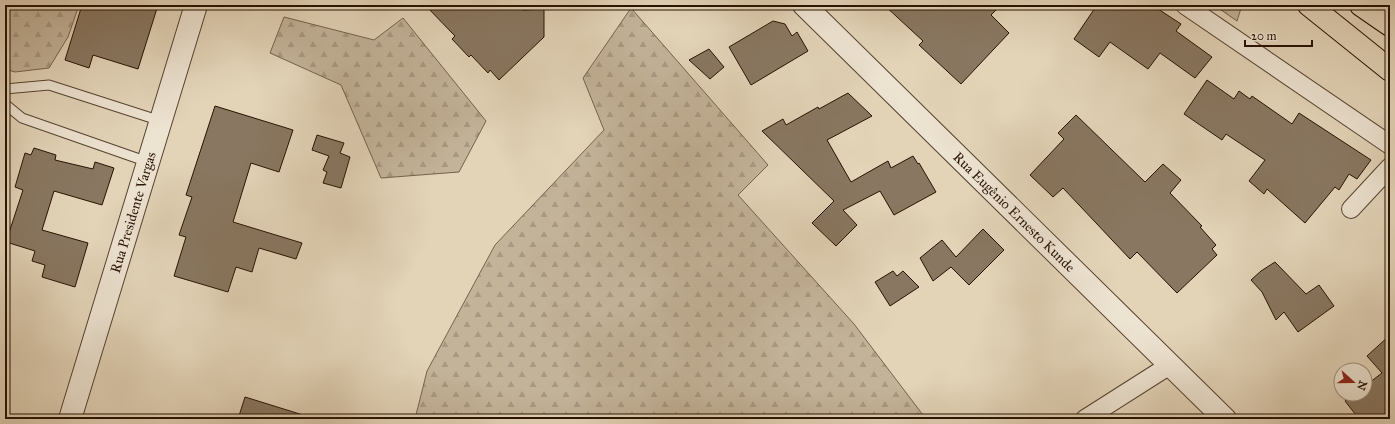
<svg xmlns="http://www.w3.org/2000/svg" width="1395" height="424" viewBox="0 0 1395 424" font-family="'IM FELL Great Primer',serif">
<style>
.forest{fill:url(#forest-firs);stroke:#76624e}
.building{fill:#897761;stroke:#281203}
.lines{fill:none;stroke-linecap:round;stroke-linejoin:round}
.service-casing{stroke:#574230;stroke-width:11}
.minor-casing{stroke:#574230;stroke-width:20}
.tertiary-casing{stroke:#574230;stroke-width:24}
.motorway-casing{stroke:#281203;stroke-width:24}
.service{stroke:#ede3d1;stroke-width:9}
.minor{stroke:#ede3d1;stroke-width:18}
.tertiary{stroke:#ede3d1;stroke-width:22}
.motorway{stroke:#e3d4b8;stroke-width:22}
.labels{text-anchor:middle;stroke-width:3;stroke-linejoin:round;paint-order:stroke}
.street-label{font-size:14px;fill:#281203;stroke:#ede3d1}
</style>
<defs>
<pattern id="forest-firs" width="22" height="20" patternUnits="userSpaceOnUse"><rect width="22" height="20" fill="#c3b399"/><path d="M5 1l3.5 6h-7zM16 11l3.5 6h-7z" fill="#a89982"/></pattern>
</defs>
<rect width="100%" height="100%" fill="#e3d4b8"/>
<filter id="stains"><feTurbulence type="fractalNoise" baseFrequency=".005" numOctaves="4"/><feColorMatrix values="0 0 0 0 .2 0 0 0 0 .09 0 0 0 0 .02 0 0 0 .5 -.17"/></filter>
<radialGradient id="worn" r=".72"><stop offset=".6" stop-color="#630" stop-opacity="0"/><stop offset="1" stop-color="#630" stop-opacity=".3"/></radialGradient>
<path class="forest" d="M5 5H79L68 37 49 68 15 72 5 69Z
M1214 5H1242L1237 21Z
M631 8 768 165 738 195 854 324 926 419H415L427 371 495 245 604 130 583 78Z
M284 17 374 40 403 18 486 121 459 172 381 178 341 85 270 53Z"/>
<path class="building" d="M82 5H158L138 69 93 55 89 68 65 60Z
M425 5H519L523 10 544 9V37L499 80 490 70 488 73 471 55 469 57 452 39 455 36Z
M884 5H1001L991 15 1009 33 961 84 919 45 923 41Z
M1097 5H1152L1181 24 1176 31 1212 57 1195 78 1160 53 1148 69 1110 42 1099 57 1074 39Z
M773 21 785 24 792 36 797 32 808 51 751 85 729 47Z
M709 49 724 67 710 79 689 60Z
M1207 80 1234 99 1239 91 1250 99 1252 96 1292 124 1299 113 1371 160 1357 179 1349 174 1339 190 1335 187 1305 223 1267 189 1264 194 1249 181 1265 160 1226 134 1222 140 1184 114Z
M848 93 872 116 827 140 851 182 888 161 891 168 913 156 918 164 919 163 936 192 894 215 880 191 843 210 857 225 836 246 812 223 834 201 762 131 783 119 786 125 818 107 819 109Z
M215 106 293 130 279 172 251 163 233 222 302 243 296 259 259 248 252 272 236 267 228 292 174 276 186 237 179 235 192 197 186 195Z
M1076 115 1145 182 1163 164 1181 180 1170 193 1202 226 1200 227 1216 245 1212 249 1217 255 1177 293 1137 252 1130 259 1063 188 1053 197 1030 175 1064 139 1058 133Z
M317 135 344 143 340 153 350 157 341 188 323 183 327 172 323 170 329 156 312 150Z
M34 148 56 155 55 160 93 169 95 162 114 168 102 205 54 191 42 230 88 243 75 287 42 277 45 265 32 261 35 251 6 242 23 190 15 187 25 153 31 155Z
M983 229 1004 250 969 285 951 267 933 281 920 258 942 240 956 257Z
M1275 262 1306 294 1319 285 1334 306 1298 332 1284 312 1276 320 1262 292 1251 280 1261 271Z
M893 271 897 276 903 271 919 287 890 306 875 282Z
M1390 335V419H1359L1345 401 1355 394H1365V386L1382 373 1367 356Z
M245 397 303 415 302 419H238Z"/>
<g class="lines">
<g class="service-casing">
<path id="service" d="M5 89 49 85 161 121
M5 104 22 118 148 162"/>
</g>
<g class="minor-casing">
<path id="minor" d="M1185 5 1390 145
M1351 209 1390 167
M1085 419 1170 365"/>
</g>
<g class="tertiary-casing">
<g id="tertiary">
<path id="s1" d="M804 5 1225 419"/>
<path id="s2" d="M70 419 196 5"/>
</g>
</g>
<g class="motorway-casing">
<path id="motorway" d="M1309 5 1390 70
M1361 5 1390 25"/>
</g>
<use href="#service" class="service"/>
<use href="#minor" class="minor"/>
<use href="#tertiary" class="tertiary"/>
<use href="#motorway" class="motorway"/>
</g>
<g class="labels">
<g class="street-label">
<text dy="5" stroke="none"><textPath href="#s2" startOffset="216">Rua Presidente Vargas</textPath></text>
<text dy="5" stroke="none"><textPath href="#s1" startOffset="295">Rua Eugênio Ernesto Kunde</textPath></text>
</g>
</g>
<rect width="1395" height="424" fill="none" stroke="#e3d4b8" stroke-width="20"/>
<rect x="6" y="6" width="1383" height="412" fill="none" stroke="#281203" stroke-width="2"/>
<rect x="10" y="10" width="1375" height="404" fill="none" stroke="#281203"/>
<g transform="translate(1353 382) rotate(111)"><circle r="19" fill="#ede3d1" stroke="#9e8f7f"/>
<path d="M0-3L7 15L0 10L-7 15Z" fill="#8f2418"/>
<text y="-6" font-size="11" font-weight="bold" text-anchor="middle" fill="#281203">N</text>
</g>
<path d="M1245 40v6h67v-6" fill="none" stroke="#281203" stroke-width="2"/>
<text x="1251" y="40" font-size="12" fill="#281203" stroke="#ede3d1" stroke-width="3" paint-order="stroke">20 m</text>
<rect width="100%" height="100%" filter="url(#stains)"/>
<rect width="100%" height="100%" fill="url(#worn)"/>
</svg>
